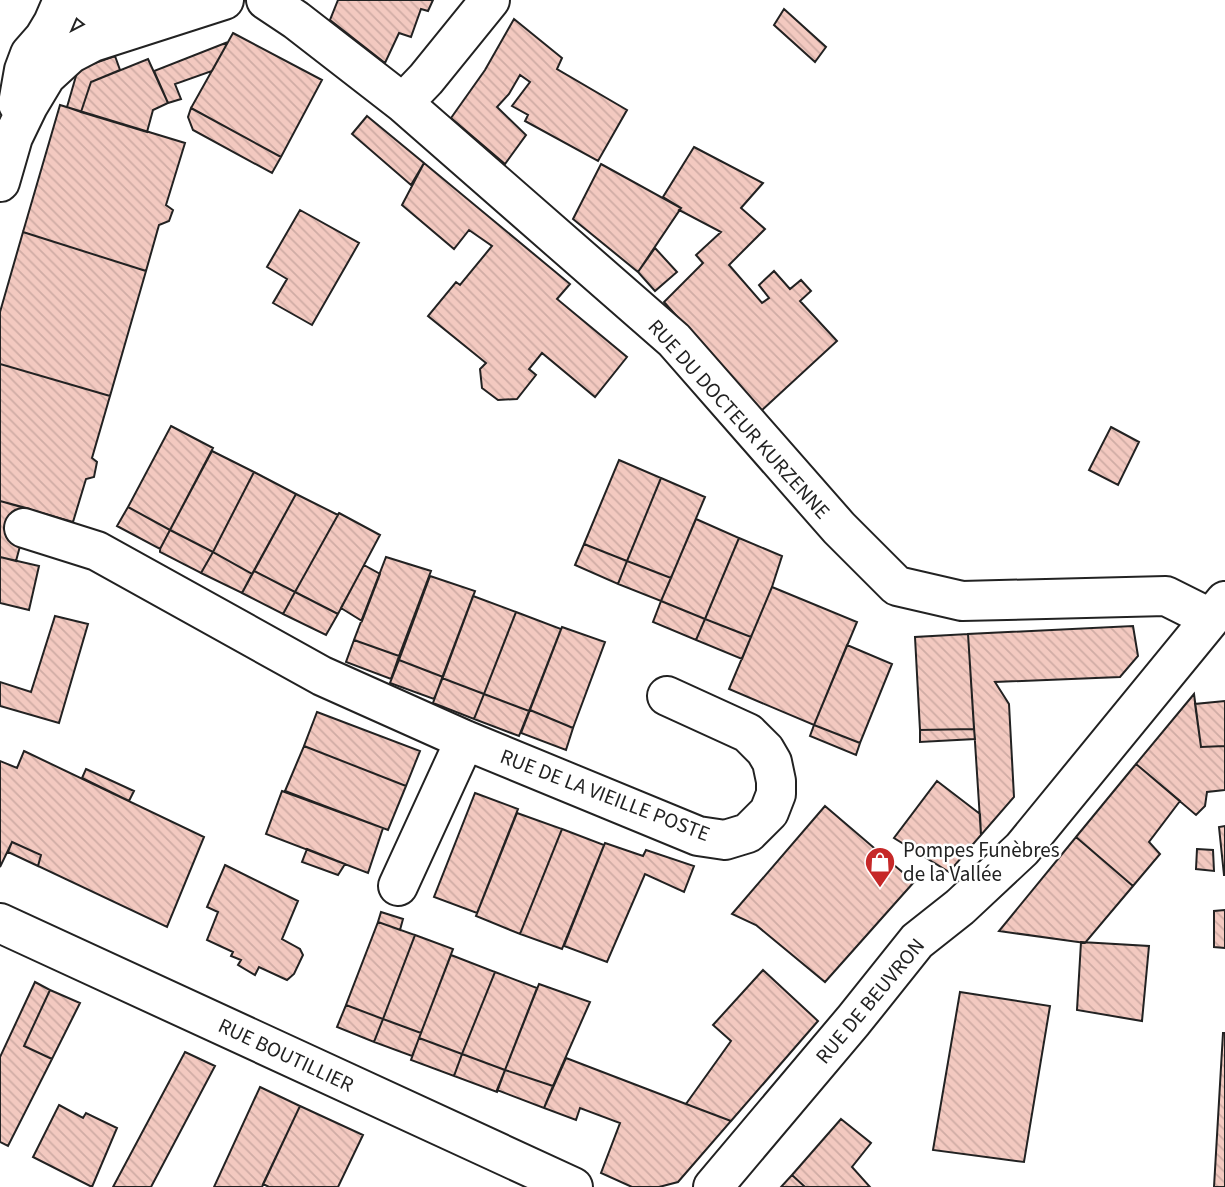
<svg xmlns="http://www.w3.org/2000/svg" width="1225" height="1187" viewBox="0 0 1225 1187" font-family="'Source Sans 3',sans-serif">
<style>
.building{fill:url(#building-back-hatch);stroke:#222;stroke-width:2}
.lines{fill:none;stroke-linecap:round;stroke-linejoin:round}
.minor-casing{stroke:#222;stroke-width:42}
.major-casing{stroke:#222;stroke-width:42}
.minor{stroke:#fff;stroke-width:38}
.major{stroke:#fff;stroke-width:38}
.labels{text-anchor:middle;stroke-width:5;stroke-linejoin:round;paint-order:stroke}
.street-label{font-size:21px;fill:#222;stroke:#fff}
.poi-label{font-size:21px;fill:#222;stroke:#fff;text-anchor:start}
</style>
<defs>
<pattern id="building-back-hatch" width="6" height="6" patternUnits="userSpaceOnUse" patternTransform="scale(1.75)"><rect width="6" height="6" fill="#f3c9c0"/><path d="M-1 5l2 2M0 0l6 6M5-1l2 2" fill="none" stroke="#d0aca5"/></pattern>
</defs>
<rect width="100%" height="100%" fill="#fff"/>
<path class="building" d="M338 0H433L428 11 421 9 411 37 399 33 385 63 330 20Z
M784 9 826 47 815 62 774 25Z
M514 19 562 58 557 69 627 110 598 161 525 121 528 115 512 106 530 82 520 75 509 94 497 107 526 135 505 164 451 118 485 70Z
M233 33 322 80 281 157 191 108Z
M228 42 212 71 175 84 181 99 168 103 154 71Z
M115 56 120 70 91 82 81 112 67 107 78 69Z
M148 59 168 103 153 110 147 132 81 112 91 82Z
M60 105 185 143 166 205 173 210 169 221 159 225 146 271 23 232Z
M191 108 281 157 272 173 193 130 188 117Z
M367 116 424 163 411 185 352 134Z
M694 147 763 183 741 208 765 229 729 265 762 303 769 298 759 285 774 271 790 289 801 280 811 291 800 301 837 341 761 411 664 302 703 263 696 255 721 232 679 210 681 208 663 197Z
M424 163 570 284 557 299 627 357 595 397 542 353 529 369 536 375 517 399 498 400 482 388 480 369 486 363 428 316 456 282 460 285 492 246 469 230 454 249 402 205Z
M601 164 681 208 638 272 573 219Z
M300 210 359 243 312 325 273 303 287 279 267 267Z
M23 232 146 271 110 396 0 364V312Z
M655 248 677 272 655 291 638 272Z
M0 364 110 396 92 458 97 462 94 477 86 479 73 522 0 501Z
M171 426 213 448 170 530 128 507Z
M1111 427 1139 442 1118 485 1089 470Z
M212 451 254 472 213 552 170 530Z
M619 460 661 478 627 561 584 544Z
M254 472 296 494 252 574 213 552Z
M661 478 705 497 671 578 627 561Z
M296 494 338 515 295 592 254 571Z
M0 501 30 509 16 561 0 557Z
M128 507 170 530 160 549 117 526Z
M339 513 380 535 338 614 295 592Z
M696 519 739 538 705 619 661 601Z
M170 530 213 552 201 573 160 552V549Z
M739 538 782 556 772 587 751 637 705 619Z
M584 544 627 561 618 584 575 565Z
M213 552 252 574 242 593 201 573Z
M0 557 39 566 29 610 0 603Z
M386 557 431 571 399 656 354 640Z
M627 561 671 578 661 601 618 584Z
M364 565 380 574 362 621 341 608Z
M254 571 295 592 283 614 242 593Z
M430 576 475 591 443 677 399 660Z
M772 587 857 622 814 725 729 689Z
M295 592 338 614 326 635 283 614Z
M473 596 516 612 484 694 442 678Z
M661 601 705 619 696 640 653 622Z
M516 612 561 629 529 711 484 694Z
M55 616 88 624 59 723 0 706V682L31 692Z
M705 619 751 637 742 659 696 640Z
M1133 626 1138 656 1120 677 995 682 1009 704 1014 797 981 835 968 634Z
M562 627 605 642 573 728 530 710Z
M968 634 974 729 920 730 915 637Z
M354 640 399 656 391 679 346 662Z
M847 645 892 664 860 743 814 725Z
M399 660 443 677 434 699 390 683Z
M442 678 484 694 474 719 433 703Z
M484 694 529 711 519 736 474 719Z
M1194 694 1201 747 1225 746V790L1207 792 1205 806 1196 815 1136 764Z
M1225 701V746L1201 747 1195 704Z
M530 710 573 728 566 750 521 733Z
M317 712 420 751 406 786 304 746Z
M814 725 860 743 856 755 810 736Z
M974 729 975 739 920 742V730Z
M304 746 406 786 388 830 285 791Z
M24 751 204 837 167 927 38 866 41 855 12 842 0 867V761L17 768Z
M1136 764 1180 801 1149 842 1160 854 1133 886 1076 837Z
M86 769 134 791 129 801 82 778Z
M937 781 980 814 981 835 949 872 894 838Z
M282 791 383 828 368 873 266 834Z
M475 793 518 809 477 913 434 897Z
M825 806 914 882 825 982 756 925 732 914Z
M517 813 562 829 520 934 476 916Z
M1225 826V875H1224L1219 827Z
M562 829 604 845 562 949 520 934Z
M1076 837 1133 886 1085 943 999 931Z
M12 842 41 855 38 866 8 852Z
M605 843 643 856 646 850 694 866 684 892 645 874 607 962 564 946Z
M307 849 345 864 338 875 302 862Z
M1197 849 1213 850 1214 871 1196 869Z
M225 865 298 901 282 939 300 949 303 955 294 974 287 980 259 967 255 975 238 965 241 960 231 956 233 952 207 940 218 912 207 907Z
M1225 910V948L1214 947V911Z
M381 912 403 919 400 930 378 922Z
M378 922 415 935 383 1019 346 1005Z
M415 935 453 949 421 1033 383 1019Z
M1081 942 1149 946 1142 1021 1077 1010Z
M451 955 495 972 462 1054 419 1038Z
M763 970 818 1021 731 1121 686 1104 731 1041 713 1025Z
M495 972 537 988 505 1070 462 1054Z
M35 982 50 990 24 1046 52 1059 8 1146 0 1142V1057Z
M539 984 590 1002 553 1086 505 1070Z
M50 990 80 1003 52 1059 24 1046Z
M960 992 1050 1006 1024 1162 933 1150Z
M346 1005 383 1019 374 1042 337 1027Z
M383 1019 421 1033 412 1056 374 1042Z
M1223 1033H1225V1187H1214Z
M419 1038 462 1054 454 1076 411 1060Z
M185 1052 215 1066 151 1187H113Z
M462 1054 505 1070 497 1092 454 1076Z
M566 1058 686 1104 731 1121 678 1182 659 1187H632L601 1173 620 1123 580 1108 576 1120 544 1108Z
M505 1070 553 1086 544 1108 497 1090Z
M260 1087 300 1106 262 1187H214Z
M59 1105 83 1118 86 1113 117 1128 92 1187 33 1157Z
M300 1106 363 1135 338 1187H269L263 1184Z
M841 1119 871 1143 852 1167 870 1187H805L792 1175Z
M792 1175 805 1187H781Z"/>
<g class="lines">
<g class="minor-casing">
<path id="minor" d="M86 0C105 19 124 22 148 9
M266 0 296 20 403 103 674 340 839 528 897 586 962 601 1166 596 1210 618
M403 103 426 79 490 0
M18 104 24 70 30 54 44 38 53 23 63 0
M0 182 13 137 28 106 46 76 70 54 93 42 224 0
M24 528 97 551 322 676 465 740 698 836 725 840 748 833 769 812 776 794V781L772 762 765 750 748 733 667 696
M398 886 465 740
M0 923 573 1187"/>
</g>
<g class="major-casing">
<path id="major" d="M713 1187 853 1021 917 941 960 907 1022 849 1225 601"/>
</g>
<use href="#minor" class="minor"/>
<use href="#major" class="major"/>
</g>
<defs>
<g id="shop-pin" transform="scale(1.575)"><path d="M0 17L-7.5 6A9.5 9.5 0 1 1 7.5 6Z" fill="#c62828" stroke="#fff"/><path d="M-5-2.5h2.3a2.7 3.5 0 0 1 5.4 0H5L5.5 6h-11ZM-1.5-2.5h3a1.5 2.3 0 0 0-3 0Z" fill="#fff"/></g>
</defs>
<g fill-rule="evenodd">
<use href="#shop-pin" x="880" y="862"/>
</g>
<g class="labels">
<g class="street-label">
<text transform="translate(739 419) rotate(48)" y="7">RUE DU DOCTEUR KURZENNE</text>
<text transform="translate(605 795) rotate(21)" y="7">RUE DE LA VIEILLE POSTE</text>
<text transform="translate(870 1001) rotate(-50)" y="7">RUE DE BEUVRON</text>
<text transform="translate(286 1055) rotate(25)" y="7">RUE BOUTILLIER</text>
</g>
<g class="poi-label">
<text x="903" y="857">Pompes Funèbres<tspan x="903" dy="24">de la Vallée</tspan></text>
</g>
</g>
</svg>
